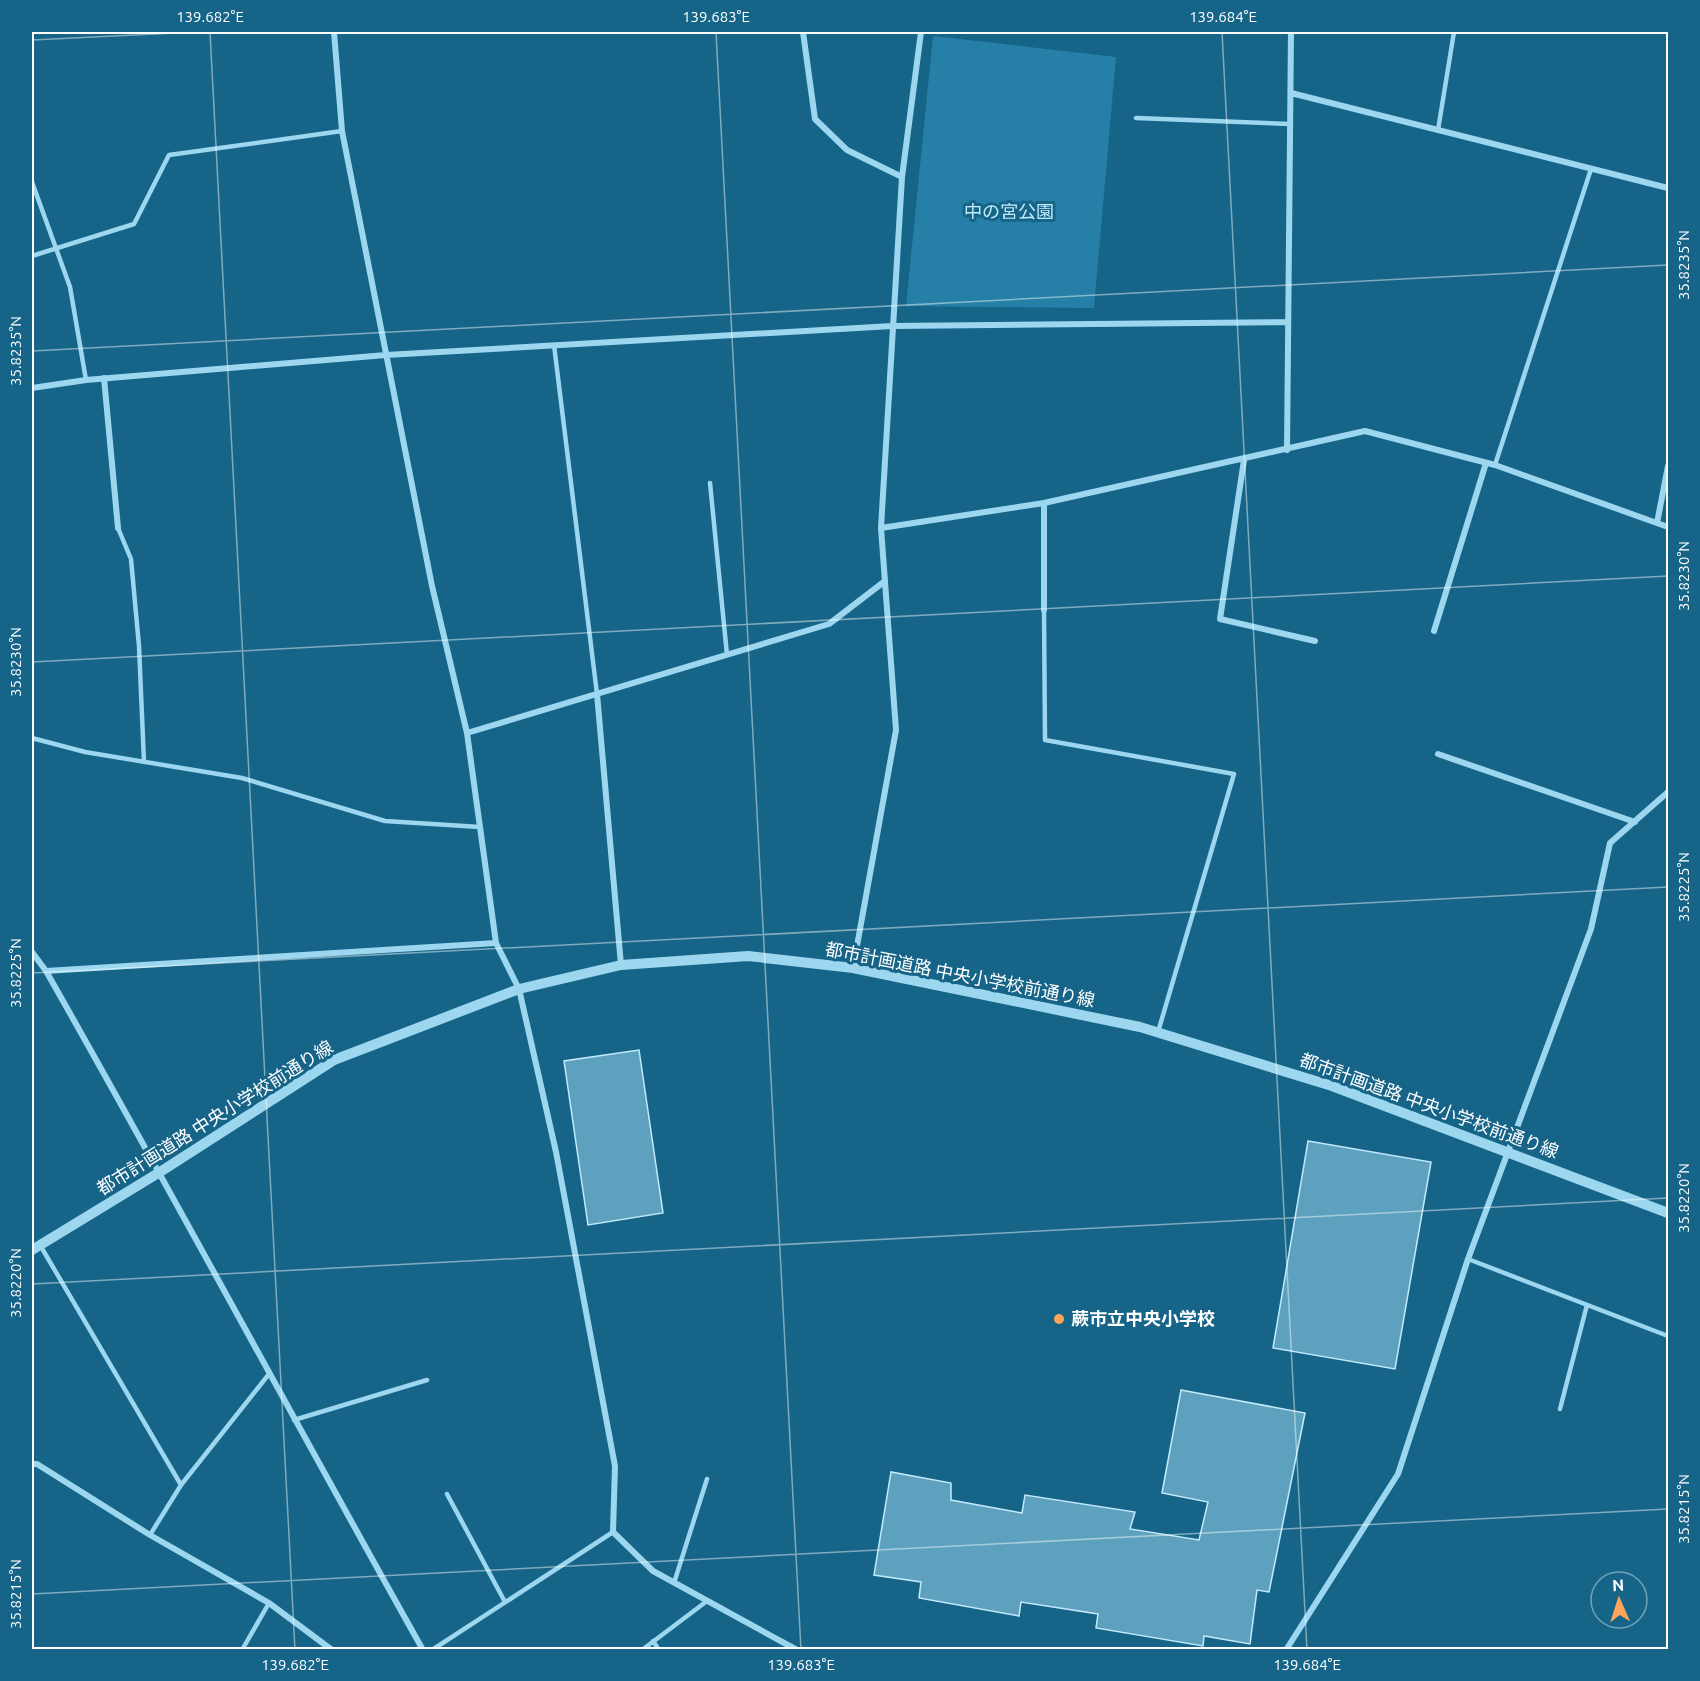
<svg xmlns="http://www.w3.org/2000/svg" width="1700" height="1681" viewBox="0 0 1700 1681" font-family="Ubuntu,'Noto Sans JP',sans-serif">
<style>
.green{fill:#257fa6}
.building{fill:#5da1be;stroke:#c2eafb;stroke-width:1.5}
.lines{fill:none;stroke-linecap:round;stroke-linejoin:round}
.service{stroke:#9cd7ef;stroke-width:4.5}
.minor{stroke:#9cd7ef;stroke-width:6}
.tertiary{stroke:#9cd7ef;stroke-width:10}
.ticks{fill:none;stroke:#fff;stroke-width:1.5;stroke-opacity:0.45}
.poi-dot{fill:#ffa55a;stroke:#166588;stroke-width:2}
.labels{text-anchor:middle;stroke-width:6;stroke-linejoin:round;paint-order:stroke}
.park-label{font-size:18px;fill:#c2eafb;stroke:#166588}
.street-label{font-size:18px;fill:#fff;stroke:#166588}
.poi-label{font-size:18px;font-weight:bold;fill:#fff;stroke:#166588;text-anchor:start}
.neatline{fill:none;stroke:#fff;stroke-width:2}
.ticks-label{font-size:15px;text-anchor:middle;fill:#fff}
</style>
<rect width="100%" height="100%" fill="#166588"/>
<path class="green" d="M933 36 1116 57 1094 308 906 306Z"/>
<path class="building" d="M639 1050 663 1213 588 1225 564 1061Z
M1308 1141 1431 1162 1395 1369 1273 1348Z
M1181 1390 1305 1413 1269 1592 1257 1590 1250 1644 1204 1636 1203 1646 1096 1628 1098 1614 1021 1602 1019 1616 919 1598 921 1582 874 1575 891 1472 951 1483V1500L1022 1513 1025 1495 1135 1512 1130 1529 1199 1540 1208 1502 1162 1493Z"/>
<g class="lines">
<path class="service" d="M1136 118 1290 124
M1438 130 1454 32
M32 182 70 287 86 380
M32 256 134 224 169 155 342 131
M554 345 597 694
M1495 465 1591 169
M710 483 727 655
M118 528 131 559 139 646 144 762
M1044 610 1045 740 1234 774 1158 1032
M32 738 85 752 242 778 385 821 480 827
M40 1245 181 1485 150 1535
M1468 1259 1668 1336
M1560 1409 1587 1305
M294 1420 427 1380
M181 1485 269 1374
M447 1494 505 1602
M674 1583 707 1479
M653 1641 659 1650
M242 1650 269 1603
M432 1650 613 1532
M642 1650 707 1601"/>
<path class="minor" d="M334 32 342 131 432 586 467 733 496 943 519 989 556 1152 615 1466 613 1532 653 1571 797 1650
M803 32 815 119 847 150 902 177
M1291 93 1668 188
M104 378 118 528
M32 388 86 380 386 355 892 326 1288 322
M1287 450 1291 32
M1244 460 1220 619 1315 641
M1044 503V610
M1657 523 1668 466
M881 528 1044 503 1365 431 1495 465 1668 527
M1434 631 1486 463
M597 694 621 965
M467 733 829 624 885 581
M1438 754 1635 822
M32 952 46 971C174 1196 296 1424 423 1650
M853 968 896 730 881 528 902 177 921 32
M46 971 496 943
M32 1464H37L150 1535 269 1603 332 1650
M1286 1650 1398 1474 1468 1259 1591 929 1610 843 1668 792"/>
<path class="tertiary" d="M32 1250 160 1172 334 1060 519 989 621 965 748 956 853 968 1140 1027 1332 1086 1668 1213"/>
</g>
<path class="ticks" d="M210 32 295 1650M716 32 801 1650M1222 32 1307 1650M32 40 196 32M32 351 1668 265M32 662 1668 576M32 973 1668 887M32 1284 1668 1198M32 1594 1668 1509"/>
<circle class="poi-dot" cx="1059" cy="1319" r="6"/>
<g class="labels">
<g class="park-label">
<text x="1009" y="218">中の宮公園</text>
</g>
<g class="street-label">
<text transform="translate(960 975) rotate(11)" y="6">都市計画道路 中央小学校前通り線</text>
<text transform="translate(1429 1106) rotate(20)" y="6">都市計画道路 中央小学校前通り線</text>
<text transform="translate(215 1118) rotate(-32)" y="6">都市計画道路 中央小学校前通り線</text>
</g>
<g class="poi-label">
<text x="1071" y="1325">蕨市立中央小学校</text>
</g>
</g>
<rect width="1700" height="1681" fill="none" stroke="#166588" stroke-width="66"/>
<g transform="translate(1619 1600) rotate(357)"><circle r="28" fill="#166588" stroke="#73a3b8" stroke-width="1.5"/>
<path d="M0-4.5L10 22L0 15L-10 22Z" fill="#ffa55a"/>
<text y="-9" font-size="16" font-weight="bold" text-anchor="middle" fill="#ffffff">N</text>
</g>
<rect x="33" y="33" width="1634" height="1615" class="neatline"/>
<g class="ticks-label">
<text x="210" y="22">139.682°E</text>
<text x="716" y="22">139.683°E</text>
<text x="1223" y="22">139.684°E</text>
<text transform="translate(1684 265) rotate(-90)" y="5">35.8235°N</text>
<text transform="translate(16 351) rotate(-90)" y="5">35.8235°N</text>
<text transform="translate(1684 576) rotate(-90)" y="5">35.8230°N</text>
<text transform="translate(16 662) rotate(-90)" y="5">35.8230°N</text>
<text transform="translate(1684 887) rotate(-90)" y="5">35.8225°N</text>
<text transform="translate(16 973) rotate(-90)" y="5">35.8225°N</text>
<text transform="translate(1684 1198) rotate(-90)" y="5">35.8220°N</text>
<text transform="translate(16 1283) rotate(-90)" y="5">35.8220°N</text>
<text transform="translate(1684 1509) rotate(-90)" y="5">35.8215°N</text>
<text transform="translate(16 1594) rotate(-90)" y="5">35.8215°N</text>
<text x="295" y="1670">139.682°E</text>
<text x="801" y="1670">139.683°E</text>
<text x="1307" y="1670">139.684°E</text>
</g>
</svg>
